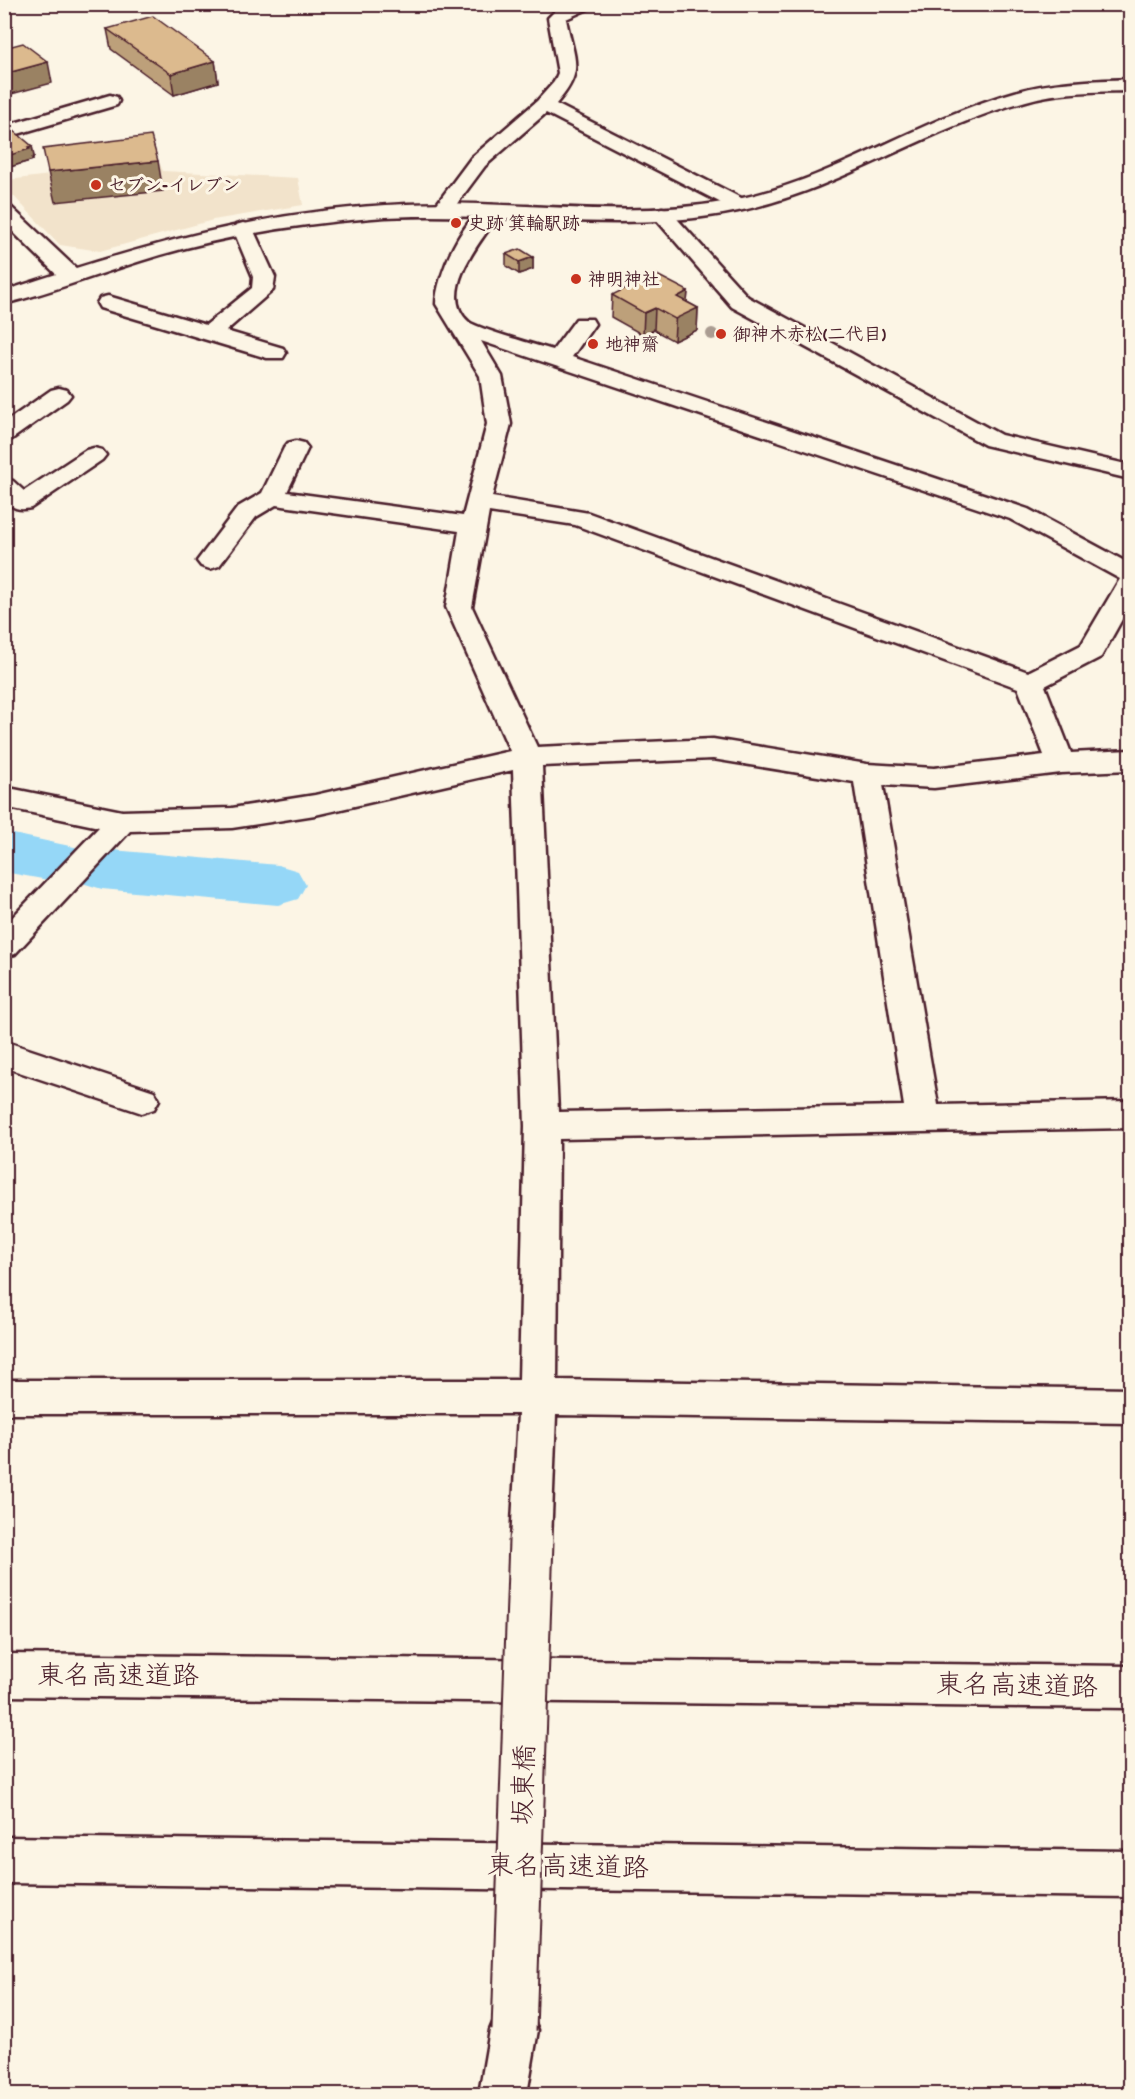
<svg xmlns="http://www.w3.org/2000/svg" width="1135" height="2099" viewBox="0 0 1135 2099" font-family="Dekko,'Klee One',sans-serif">
<style>
.built{fill:#f2e3cb}
.lines{fill:none;stroke-linecap:round;stroke-linejoin:round}
.canal{fill:#95d7f7;fill-rule:evenodd}
.minor-casing{stroke:#4a1f2b;stroke-width:5}
.major-casing{stroke:#4a1f2b;stroke-width:5}
.highway-casing{stroke:#4a1f2b;stroke-width:5}
.minor{fill:#fcf5e5;fill-rule:evenodd}
.major{fill:#fcf5e5;fill-rule:evenodd}
.highway{fill:#fcf5e5;fill-rule:evenodd}
.minor-bridge-casing{stroke:#4a1f2b;stroke-width:47;stroke-linecap:butt}
.minor-bridge{stroke:#fcf5e5;stroke-width:43}
.tree{fill:#aa9c91}
.wall{fill:#bda07a;stroke:#4a1f2b;stroke-width:1.5}
.shaded-wall{fill:#9a8263;stroke:#4a1f2b;stroke-width:1.5}
.building{fill:#dcba8e;stroke:#4a1f2b;stroke-width:1.5}
.poi-dot{fill:#c8321e;stroke:#fcf5e5;stroke-width:2}
.labels{text-anchor:middle;stroke-width:6;stroke-linejoin:round;paint-order:stroke}
.far-poi-label{font-size:18px;font-weight:bold;fill:#4a1f2b;stroke:#fcf5e5;text-anchor:start}
.near-street-label{font-size:27px;fill:#4a1f2b;stroke:#fcf5e5}
</style>
<rect width="100%" height="100%" fill="#fcf5e5"/>
<filter id="ink" filterUnits="userSpaceOnUse"><feTurbulence type="fractalNoise" baseFrequency=".0167" numOctaves="2"/><feDisplacementMap in="SourceGraphic" scale="12" xChannelSelector="R" yChannelSelector="G"/><feConvolveMatrix kernelMatrix="1 2 1 2 8 2 1 2 1" color-interpolation-filters="sRGB"/></filter>
<g filter="url(#ink)">
<path class="built" d="M159 162 163 171 298 178 303 205 213 220 100 251 60 245 5 187V181L8 180Z"/>
<g class="lines">
<path class="canal" d="M4 832 79 848 83 855 102 849 278 865 298 871 306 885 298 899 278 905 102 889 82 883 78 876 59 882 4 872Z"/>
<g class="minor-casing">
<path id="minor" d="M571 4H599L566 19C574 60 586 70 556 104L747 201 750 205 747 209H733L546 113 485 166 450 213H436L433 209 471 158 537 101 554 82 558 73 548 18 558 8Z
M110 95 117 97 119 101 117 105 4 138V126Z
M4 205 11 207 79 271 82 276 79 281H63L4 223Z
M492 205 499 207 502 211C485 236 434 292 469 322 476 328 539 346 553 350L576 319H592L595 324 572 357 1028 509 1130 564V605L1101 657 1045 686 1071 753 1130 750V770L1061 773 934 788 883 785 938 1105 1130 1101V1128L559 1139 557 1380 1130 1389V1423L556 1415 551 1541 545 1555 531 1560 517 1555 511 1541 518 1414H4V1380H519L525 1126 513 770 315 815 232 828 130 831 15 954 4 957V926L99 827 4 807V787L122 811 232 808 315 795 510 751 446 607 459 531 276 505 256 517 219 566 210 569 201 566 197 561 238 507 262 493 284 448 288 443 296 441 304 443 308 448 287 492 463 516 487 424 480 376 436 304C436 277 464 212 492 205ZM481 341 1010 519 1120 579 1081 645 1028 672 589 513 492 497 511 424 502 376ZM489 512 575 525 1018 688 1044 755 934 768 867 764 713 739 537 747 472 607ZM713 759 854 782 904 1106 558 1112 542 766Z
M662 208 669 210 748 297 1001 435 1130 465V479L985 445 732 307 655 218 652 214 655 210Z
M243 223 250 225 253 229 275 277 273 290 226 331 283 348 286 353 283 358H267L100 308 97 303 100 298 108 296 206 325 252 288 253 277 233 229 236 225Z
M59 388 67 390 71 395 67 400 12 439 4 441V423L51 390Z
M94 448 102 450 106 455 102 460 31 508C18 511 13 508 4 500V479L13 481 24 491 86 450Z
M4 1041 154 1091 159 1100 154 1109 142 1113 4 1067Z
M514 2006 531 2013 538 2030 527 2094H479L490 2030 497 2013Z"/>
</g>
<g class="major-casing">
<path id="major" d="M1130 79V91C1096 92 1059 91 1026 101 926 128 840 190 738 211 618 236 493 209 372 218 300 224 229 235 160 255 108 270 57 291 4 304V291C142 246 261 210 407 204 517 199 629 222 738 199 835 179 919 119 1015 92 1052 81 1091 81 1130 79Z"/>
</g>
<g class="highway-casing">
<path id="highway" d="M4 1654 1130 1666V1708L4 1696Z
M4 1837 1130 1851V1897L4 1883Z"/>
</g>
<use href="#minor" class="minor"/>
<use href="#major" class="major"/>
<use href="#highway" class="highway"/>
<g class="minor-bridge-casing">
<path id="minor-bridge" d="M514 2030 531 1541"/>
</g>
<use href="#minor-bridge" class="minor-bridge"/>
</g>
<circle class="tree" cx="712" cy="334" r="6"/>
<path class="wall" d="M107 29 215 61 218 82 174 95 111 49Z
M4 132 32 146 34 157 32 158 33 160 10 167 4 163Z
M506 254 533 257V269L519 274 506 266Z
M688 291 687 302 698 308 697 330 674 341 654 330 643 335 611 317 612 295Z"/>
<path class="shaded-wall" d="M215 61 218 82 174 95 171 74Z
M48 62 52 83 4 96V74Z
M32 146 34 157 32 158 33 160 10 167 7 156Z
M158 161 163 191 55 202 48 172Z
M533 257V269L519 274V262Z
M688 291 686 313 698 308 697 330 674 341 677 297Z
M655 308 654 330 643 335 644 313Z"/>
<path class="building" d="M153 16 215 61 171 74 107 29Z
M23 43 48 62 4 74V48Z
M13 130 32 146 28 147 30 149 7 156 4 154V132Z
M151 136 158 161 48 172 43 149Z
M520 249 533 257 519 262 506 254Z
M655 274 688 291 677 297 698 308 675 319 655 308 644 313 612 295Z"/>
</g>
<g class="poi-dot">
<circle cx="96" cy="185" r="6"/>
<circle cx="456" cy="223" r="6"/>
<circle cx="576" cy="279" r="6"/>
<circle cx="721" cy="334" r="6"/>
<circle cx="593" cy="344" r="6"/>
</g>
<g class="labels">
<g class="far-poi-label">
<text x="108" y="191">セブン-イレブン</text>
<text x="468" y="229">史跡 箕輪駅跡</text>
<text x="588" y="285">神明神社</text>
<text x="733" y="340">御神木赤松(二代目)</text>
<text x="605" y="350">地神齋</text>
</g>
<g class="near-street-label">
<text x="118" y="1684">東名高速道路</text>
<text transform="translate(1017 1685) rotate(1)" y="9">東名高速道路</text>
<text transform="translate(523 1785) rotate(-88)" y="9">坂東橋</text>
<text transform="translate(568 1866) rotate(1)" y="9">東名高速道路</text>
</g>
</g>
<rect width="1135" height="2099" fill="none" stroke="#fcf5e5" stroke-width="24"/>
<rect x="12" y="12" width="1111" height="2075" fill="none" stroke="#4a1f2b" stroke-width="2" filter="url(#ink)"/>
</svg>
